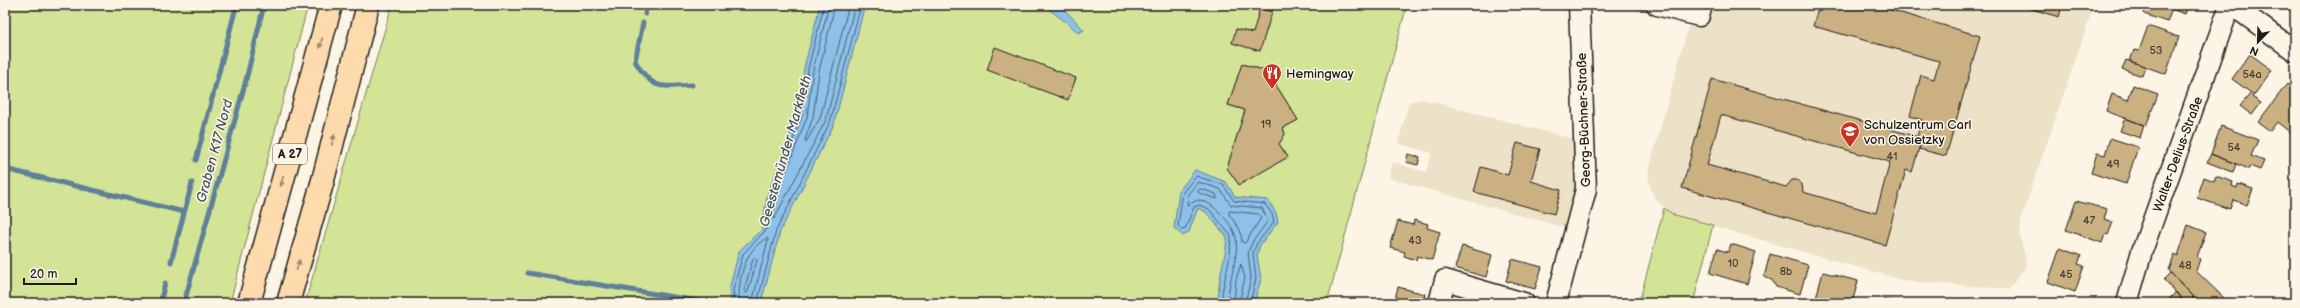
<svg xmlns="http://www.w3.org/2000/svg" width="2300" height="308" viewBox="0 0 2300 308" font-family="'Balsamiq Sans',sans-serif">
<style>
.built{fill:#ede1c7}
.green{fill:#d3e497;stroke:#78805a;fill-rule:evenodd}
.water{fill:#8dc1ea;stroke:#607f98}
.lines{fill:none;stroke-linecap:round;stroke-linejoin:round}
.shore{stroke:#495e6e;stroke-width:1}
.stream{stroke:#607f98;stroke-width:5}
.building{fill:#cbb182;stroke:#1c1c1c;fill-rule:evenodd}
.street-casing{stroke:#1c1c1c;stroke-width:23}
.highway-casing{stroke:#1c1c1c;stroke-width:25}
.street{stroke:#fcf5e5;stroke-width:20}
.highway{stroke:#fedbac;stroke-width:22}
.oneway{fill:#98856b}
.labels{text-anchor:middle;stroke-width:3;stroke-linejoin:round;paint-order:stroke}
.number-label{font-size:11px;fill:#484136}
.shield{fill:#fcf5e5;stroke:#5f5d58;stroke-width:1}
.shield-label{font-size:12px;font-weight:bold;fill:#1c1c1c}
.poi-label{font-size:13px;fill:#1c1c1c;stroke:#fcf5e5;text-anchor:start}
.street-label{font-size:13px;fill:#1c1c1c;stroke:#fcf5e5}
.water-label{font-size:14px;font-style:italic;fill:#445664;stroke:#fcf5e5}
</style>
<rect width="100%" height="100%" fill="#fcf5e5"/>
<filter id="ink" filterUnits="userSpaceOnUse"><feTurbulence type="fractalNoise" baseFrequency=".025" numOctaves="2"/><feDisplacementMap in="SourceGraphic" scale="8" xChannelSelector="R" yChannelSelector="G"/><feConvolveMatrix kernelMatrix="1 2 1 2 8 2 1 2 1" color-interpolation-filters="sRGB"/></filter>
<g filter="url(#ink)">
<path class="built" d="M1618 5H2094L2021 219 2020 237 2027 265 2009 289 1906 281 1674 215 1656 200 1651 190 1648 174 1689 23Z
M1422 99 1574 139 1576 189 1566 228 1388 178 1392 162 1426 172 1432 153 1398 143 1409 102Z"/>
<path class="green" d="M5 5H308L230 303H5Z
M392 5H1407L1327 303H305ZM1242 64 1267 71 1298 120 1283 128 1285 134 1279 144 1288 157 1239 184 1227 168 1245 110 1228 105Z
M1664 208 1674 215 1713 225 1693 303H1639Z"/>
<path class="water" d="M820 5H865L834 124 780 232 761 303H731L729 290 739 251 762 229 767 196 798 114 804 68Z
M1043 5H1060L1084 30 1078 33 1070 25Z
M1195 170 1226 182 1235 197 1268 200 1276 213 1278 222 1260 245 1257 255 1261 279 1254 303H1219C1216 281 1226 259 1227 237L1206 212 1198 208 1189 232 1183 236 1174 228 1179 191Z"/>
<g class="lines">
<path class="shore" d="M829 5 813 70 807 117 776 198 773 217 774 219 826 120 855 5
M835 5 819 71 813 117 805 140 806 142 820 118 849 5
M1201 189 1216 194 1217 199 1199 193 1198 191Z
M1230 211 1258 214 1261 218 1245 243 1242 242 1240 230 1229 214Z
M755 258 757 260 748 292 746 293 744 291 753 259Z
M734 303 733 290 743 254 766 230 771 197 802 116 808 69 824 5
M739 303C738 280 744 250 767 238L768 240 752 303
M757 303 776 231 830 122 861 5
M1223 303 1222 293 1230 256 1231 236 1209 209 1199 205 1194 207 1185 229 1182 230 1178 226 1183 192 1196 176 1223 185 1234 201 1265 204 1272 214 1274 222 1257 243 1253 253 1256 279 1250 303
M1228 303C1227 282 1241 254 1235 235 1233 227 1225 218 1219 212 1213 206 1207 201 1198 200L1187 205 1188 194 1198 182 1220 189 1231 205 1262 208 1268 221 1253 241 1248 252 1251 278 1245 303
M1234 303 1236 279 1241 264 1245 278 1239 303"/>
<path class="stream" d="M645 14 647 5
M643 23 635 61C653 91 660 87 692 85
M196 160 236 7
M5 169 184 212
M171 262 192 183
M527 273 710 303
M160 303 165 283
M184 303 246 80 264 5"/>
</g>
<path class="building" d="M1249 5H1274L1272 12Z
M1819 5H1874L1980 36 1946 156 1919 149 1922 138 1917 136 1922 120 1910 116 1921 75 1934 79 1939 61 1813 26Z
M2018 5H2062L2059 17Z
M2147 5H2159L2172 9 2167 22 2144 14Z
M2159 5H2188L2185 14Z
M1260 8 1272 12 1260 51 1232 43 1236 29 1253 33Z
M2148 26 2179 37 2166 74 2130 61 2134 50 2139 51Z
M995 47 1076 78 1068 100 987 70Z
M2250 54 2272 70 2254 95 2232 79Z
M2126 60 2145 66 2142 76 2122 69Z
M1242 64 1267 71 1298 120 1283 128 1285 134 1279 144 1288 157 1239 185 1227 168 1245 110 1228 105Z
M1712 79 1922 138 1912 172 1906 170 1885 245 1682 188ZM1721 115 1890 162 1876 213 1803 192 1802 184 1797 180H1792L1786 187 1707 165Z
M2287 84 2295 90V127L2291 133 2277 122 2270 131 2258 122Z
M2133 85 2158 94 2146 126 2106 111 2112 94 2128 100Z
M2251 93 2254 95 2252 97 2261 103 2252 115 2240 106Z
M2125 118 2144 125 2140 138 2120 131Z
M2221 126 2258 140 2251 156 2264 161 2260 170 2250 166 2249 169 2211 154Z
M2110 138 2138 147 2126 184 2091 173 2097 153 2105 155Z
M1517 143 1540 149 1531 181 1561 190 1554 214 1474 192 1481 167 1508 175Z
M1408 154 1420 157 1418 165 1406 162Z
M2211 154 2236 164 2233 172 2207 162Z
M2216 176 2233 182 2232 186 2237 188 2238 184 2253 189 2247 205 2233 200 2230 209 2197 198 2204 177 2214 181Z
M2076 201 2107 209 2104 219 2113 222 2108 235 2105 234 2102 243 2066 230Z
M1414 220 1428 224 1427 228 1440 232 1432 260 1417 256 1416 260 1404 256 1405 252 1390 248 1398 221 1413 225Z
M2188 225 2206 232 2197 257 2200 259 2196 271 2227 301 2225 303H2196L2192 298 2194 297 2171 273 2169 270 2175 254 2178 256Z
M1731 244 1756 252 1747 284 1710 273 1717 249 1728 252Z
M1462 246 1492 255 1486 277 1455 268Z
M2060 248 2081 256 2078 264 2084 266 2075 292 2048 282Z
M1770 254 1808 265 1800 294 1776 287 1772 280 1764 277Z
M1512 259 1542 267 1535 289 1506 281Z
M1823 272 1858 281 1852 303 1815 302Z
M2171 273 2194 297 2192 298 2196 303H2185L2164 280Z
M1398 287 1425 294 1423 303H1394Z
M2176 292 2185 303H2165Z
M1883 300 1933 303H1883Z
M1964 301 1993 302V303H1964Z"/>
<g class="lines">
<g class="street-casing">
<path id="street" d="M1657 5 1699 16 1702 5
M2232 5 2295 51
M1439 303 1445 280 1524 303
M1556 303 1586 189 1579 5
M2127 303 2142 251 2230 5"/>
</g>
<g class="highway-casing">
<path id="highway" d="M249 303 331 5
M288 303 323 180 368 5"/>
</g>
<use href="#street" class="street"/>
<use href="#highway" class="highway"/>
</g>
<defs><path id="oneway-solid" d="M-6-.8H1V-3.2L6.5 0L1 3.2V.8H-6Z"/></defs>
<g class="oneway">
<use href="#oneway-solid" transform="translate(321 43) rotate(105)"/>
<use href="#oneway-solid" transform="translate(333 140) rotate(-75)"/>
<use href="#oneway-solid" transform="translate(282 181) rotate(105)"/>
<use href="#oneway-solid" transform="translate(298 265) rotate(-74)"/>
</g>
</g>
<defs>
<g id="restaurant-pin" transform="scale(1)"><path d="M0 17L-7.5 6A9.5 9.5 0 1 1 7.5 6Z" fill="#c8321e" stroke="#fcf5e5"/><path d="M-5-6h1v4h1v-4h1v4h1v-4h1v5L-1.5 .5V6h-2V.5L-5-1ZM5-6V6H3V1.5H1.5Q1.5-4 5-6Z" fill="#fff"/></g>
<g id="school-pin" transform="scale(1)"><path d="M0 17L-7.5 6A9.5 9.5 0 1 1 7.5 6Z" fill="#c8321e" stroke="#fcf5e5"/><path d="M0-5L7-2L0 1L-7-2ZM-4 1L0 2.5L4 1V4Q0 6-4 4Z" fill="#fff"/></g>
</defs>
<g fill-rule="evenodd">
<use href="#restaurant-pin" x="1272" y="73"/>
<use href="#school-pin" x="1850" y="131"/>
</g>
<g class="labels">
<g class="number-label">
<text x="2156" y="54">53</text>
<text x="2252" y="78">54a</text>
<text x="1266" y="128">19</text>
<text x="2234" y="151">54</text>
<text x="1892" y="160">41</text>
<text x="2113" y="168">49</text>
<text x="2089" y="224">47</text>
<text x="1415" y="244">43</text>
<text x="1733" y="267">10</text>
<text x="2185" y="269">48</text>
<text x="1786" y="275">8b</text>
<text x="2066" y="278">45</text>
</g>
<rect class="shield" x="273" y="144" width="34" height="20" rx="3"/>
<g class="shield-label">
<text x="290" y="158">A 27</text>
</g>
<g class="poi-label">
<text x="1286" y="78">Hemingway</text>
<text x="1864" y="129">Schulzentrum Carl<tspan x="1864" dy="15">von Ossietzky</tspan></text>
</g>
<g class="street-label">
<text transform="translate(1583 120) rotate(-92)" y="5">Georg-Büchner-Straße</text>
<text transform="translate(2177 154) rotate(-70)" y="5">Walter-Delius-Straße</text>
</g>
<g class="water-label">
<text transform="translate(214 151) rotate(-75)" y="5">Graben K17 Nord</text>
<text transform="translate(785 151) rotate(-74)" y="5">Geestemünder Markfleth</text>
</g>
</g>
<rect width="2300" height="308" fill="none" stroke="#fcf5e5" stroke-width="20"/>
<rect x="10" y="10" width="2280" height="288" fill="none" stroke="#1c1c1c" stroke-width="1.5" filter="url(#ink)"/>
<g transform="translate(2258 42) rotate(203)" stroke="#fcf5e5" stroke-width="3" paint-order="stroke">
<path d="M0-3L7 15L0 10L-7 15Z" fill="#1c1c1c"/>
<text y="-6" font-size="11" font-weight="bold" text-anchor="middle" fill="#1c1c1c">N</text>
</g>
<path d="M24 278v6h52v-6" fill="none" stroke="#1c1c1c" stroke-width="2"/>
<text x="30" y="278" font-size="12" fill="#1c1c1c" stroke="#fcf5e5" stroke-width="3" paint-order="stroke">20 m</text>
</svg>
